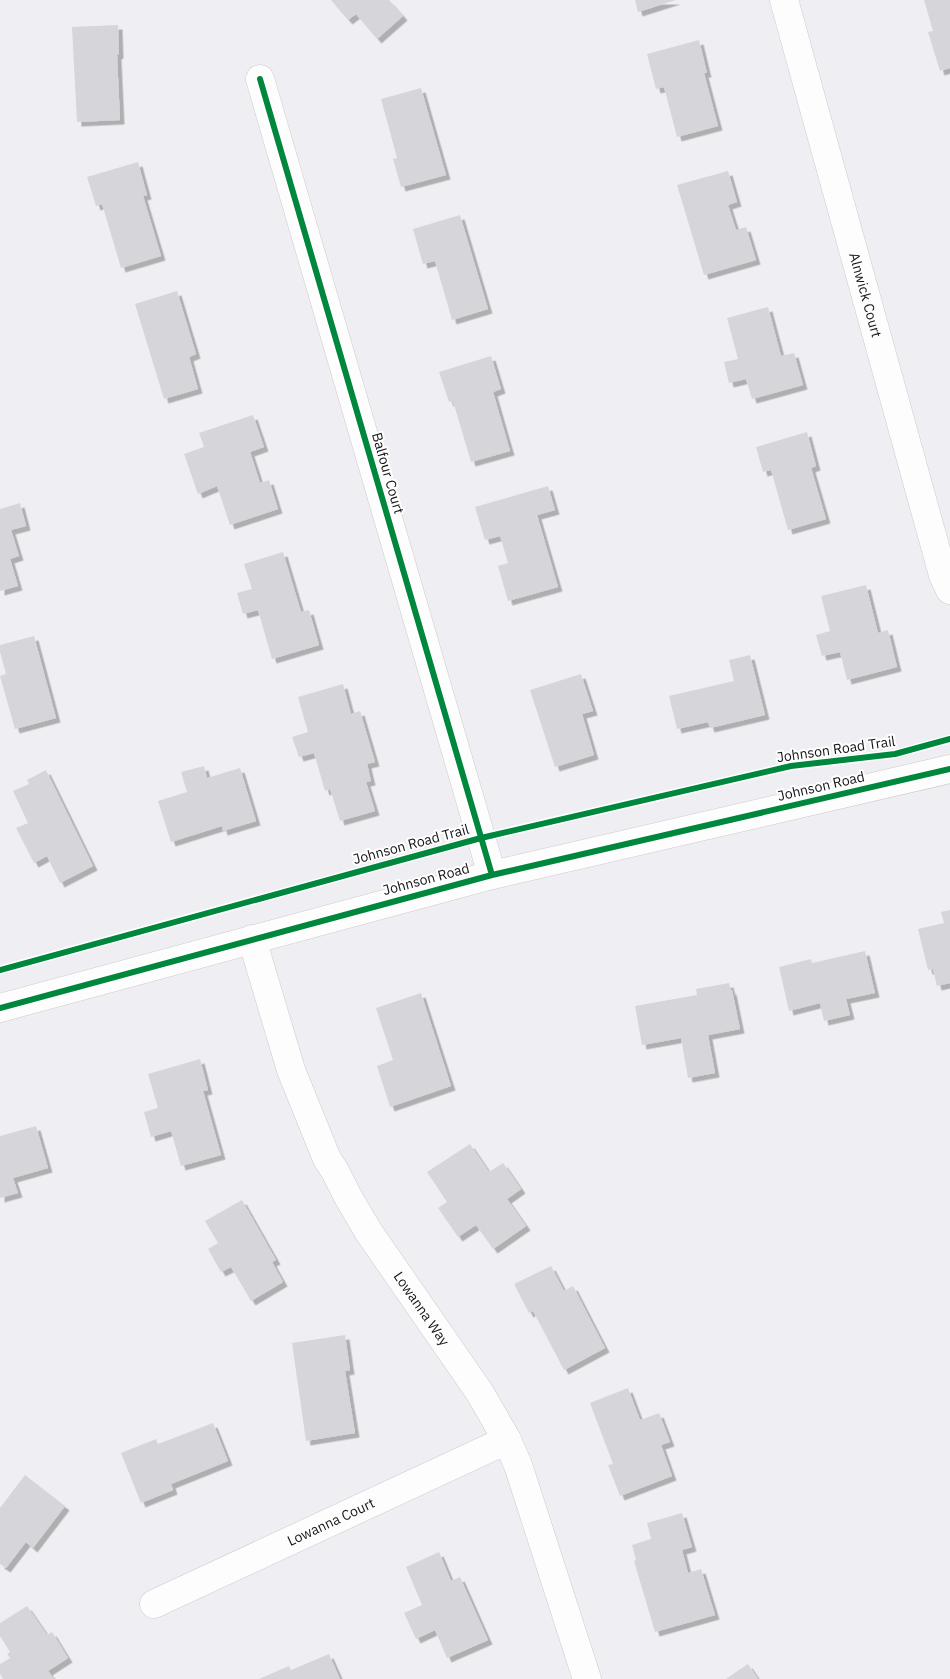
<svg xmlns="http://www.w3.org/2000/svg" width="950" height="1679" viewBox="0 0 950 1679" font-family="'IBM Plex Sans',sans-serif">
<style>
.building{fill:#d6d6da;filter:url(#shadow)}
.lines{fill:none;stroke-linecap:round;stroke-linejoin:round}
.minor-casing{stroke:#cbcbce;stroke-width:29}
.minor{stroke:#fdfdfd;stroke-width:28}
.cycleway-casing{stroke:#fff;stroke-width:9}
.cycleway{stroke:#00873e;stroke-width:6}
.labels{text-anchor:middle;stroke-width:4;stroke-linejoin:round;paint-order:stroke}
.street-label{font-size:14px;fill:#151518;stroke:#fff}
</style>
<defs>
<filter id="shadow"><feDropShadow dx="4.5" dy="4.5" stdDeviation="0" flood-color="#0004"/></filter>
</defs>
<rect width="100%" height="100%" fill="#efeff3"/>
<path class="building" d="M331 0H389L403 16 377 39 356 14 348 20Z
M635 0H676L638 12Z
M924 0H950V68L940 71 928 32 933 31Z
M118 25 119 54 117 55 120 120 77 122 72 27Z
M699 40 707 73H704L718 126 677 137 664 87 656 89 647 54Z
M421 88 446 175 401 187 393 159 397 158 381 99Z
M138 162 147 195 143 196 161 256 121 268 102 204 96 206 87 177Z
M728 171 737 202 728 205 736 230 746 227 756 260 704 275 677 185Z
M460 215 488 309 452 320 435 261 423 264 413 229Z
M177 291 196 354 189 357 198 389 164 399 135 304Z
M768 307 781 356 794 353 803 385 752 399 746 379 729 383 724 362 738 359 727 318Z
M491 356 501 389 493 392 510 451 471 462 453 401 449 402 439 372Z
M253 415 264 447 250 452 260 483 269 480 278 509 230 525 217 486 198 494 184 454 204 447 199 433Z
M807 432 816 466 811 468 826 519 788 530 771 470 763 472 756 447Z
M548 486 555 510 537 515 558 587 508 601 498 566 508 563 500 536 485 540 475 507Z
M20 503 26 526 11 530 19 556 10 559 18 586 0 591V509Z
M283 552 301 612 309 610 319 645 272 659 258 610 243 614 237 593 252 589 244 564Z
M866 585 878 633 888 630 897 667 847 680 840 652 822 656 816 635 830 631 821 596Z
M34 636 56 718 15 729 0 676 6 674 0 652V645Z
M750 655 765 715 710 728 708 722 677 729 669 696 734 681 729 660Z
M581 674 593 711 582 714 594 755 555 767 530 690Z
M343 684 351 714 360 711 375 762 367 764 371 781 366 782 375 811 340 821 330 789 325 791 314 753 299 757 292 737 308 732 298 697Z
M204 766 207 778 240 768 256 821 223 831 222 826 171 842 158 801 187 792 181 772Z
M46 770 93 866 60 883 47 856 34 863 16 828 28 823 13 791 29 784 27 780Z
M950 910V983L937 986 933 969 928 970 918 929 944 923 941 912Z
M865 951 875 993 846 999 850 1015 824 1021 820 1003 789 1011 779 967 811 959 812 963Z
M729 983 731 991 732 990 740 1029 708 1035 715 1073 688 1078 681 1038 642 1045 635 1006 697 995 696 989Z
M421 993 451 1086 390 1107 377 1066 393 1060 376 1008Z
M200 1059 208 1090 203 1091 221 1155 181 1166 171 1131 151 1137 144 1112 158 1108 148 1074Z
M36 1126 48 1168 13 1178 18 1193 0 1198V1136Z
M470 1144 489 1172 503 1163 521 1189 507 1199 526 1226 493 1249 476 1225 458 1237 438 1208 447 1202 427 1172Z
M242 1200 276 1260 272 1262 283 1282 251 1301 231 1267 221 1272 208 1249 218 1243 205 1221Z
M551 1266 564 1291 573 1286 605 1348 564 1370 533 1311 529 1313 514 1284Z
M345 1335 350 1370 345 1371 355 1433 306 1441 292 1343Z
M628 1388 640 1420 659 1413 670 1442 661 1445 672 1476 620 1496 608 1465 613 1464 590 1403Z
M213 1423 228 1461 171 1484 173 1490 141 1503 121 1453 156 1439 158 1444Z
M25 1475 65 1506 33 1548 26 1542 6 1568 0 1564V1508Z
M682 1513 692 1547 682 1550 688 1573 701 1569 715 1615 655 1632 634 1561 636 1560 632 1545 651 1539 647 1523Z
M439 1552 451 1581 460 1577 488 1640 447 1658 435 1630 416 1639 404 1613 422 1605 406 1567Z
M27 1606 47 1635 52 1632 68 1658 48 1671 54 1679H3L0 1674V1664L10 1658 7 1654 10 1652 0 1636V1623Z
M329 1654 340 1679H259L289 1666 291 1670Z
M748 1664 758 1679H726L736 1672Z"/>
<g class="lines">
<g class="minor-casing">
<g id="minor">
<path id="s1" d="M784 0 943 575 950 590"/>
<path d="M260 79 492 875"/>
<path id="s2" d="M252 939 291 1070 327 1159 335 1171 347 1195 368 1231 480 1393 507 1440 518 1465 587 1679"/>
<path d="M0 1008 492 875 950 769"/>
<path id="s3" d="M154 1604 507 1440"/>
</g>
</g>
<use href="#minor" class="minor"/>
<g class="cycleway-casing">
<path id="cycleway" d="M260 79 492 875
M0 970 481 838 791 766 895 754 950 739
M0 1008 492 875 950 769"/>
</g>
<use href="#cycleway" class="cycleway"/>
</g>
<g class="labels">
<g class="street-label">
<text dy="5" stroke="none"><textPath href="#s1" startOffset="306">Alnwick Court</textPath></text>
<text transform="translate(388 473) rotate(74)" y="5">Balfour Court</text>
<text transform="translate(836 749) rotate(-8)" y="5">Johnson Road Trail</text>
<text transform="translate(821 786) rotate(-13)" y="5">Johnson Road</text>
<text transform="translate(411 844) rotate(-15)" y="5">Johnson Road Trail</text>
<text transform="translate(426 879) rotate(-15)" y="5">Johnson Road</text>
<text dy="5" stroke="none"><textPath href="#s2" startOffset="410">Lowanna Way</textPath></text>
<text dy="5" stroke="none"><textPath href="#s3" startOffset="195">Lowanna Court</textPath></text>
</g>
</g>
</svg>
